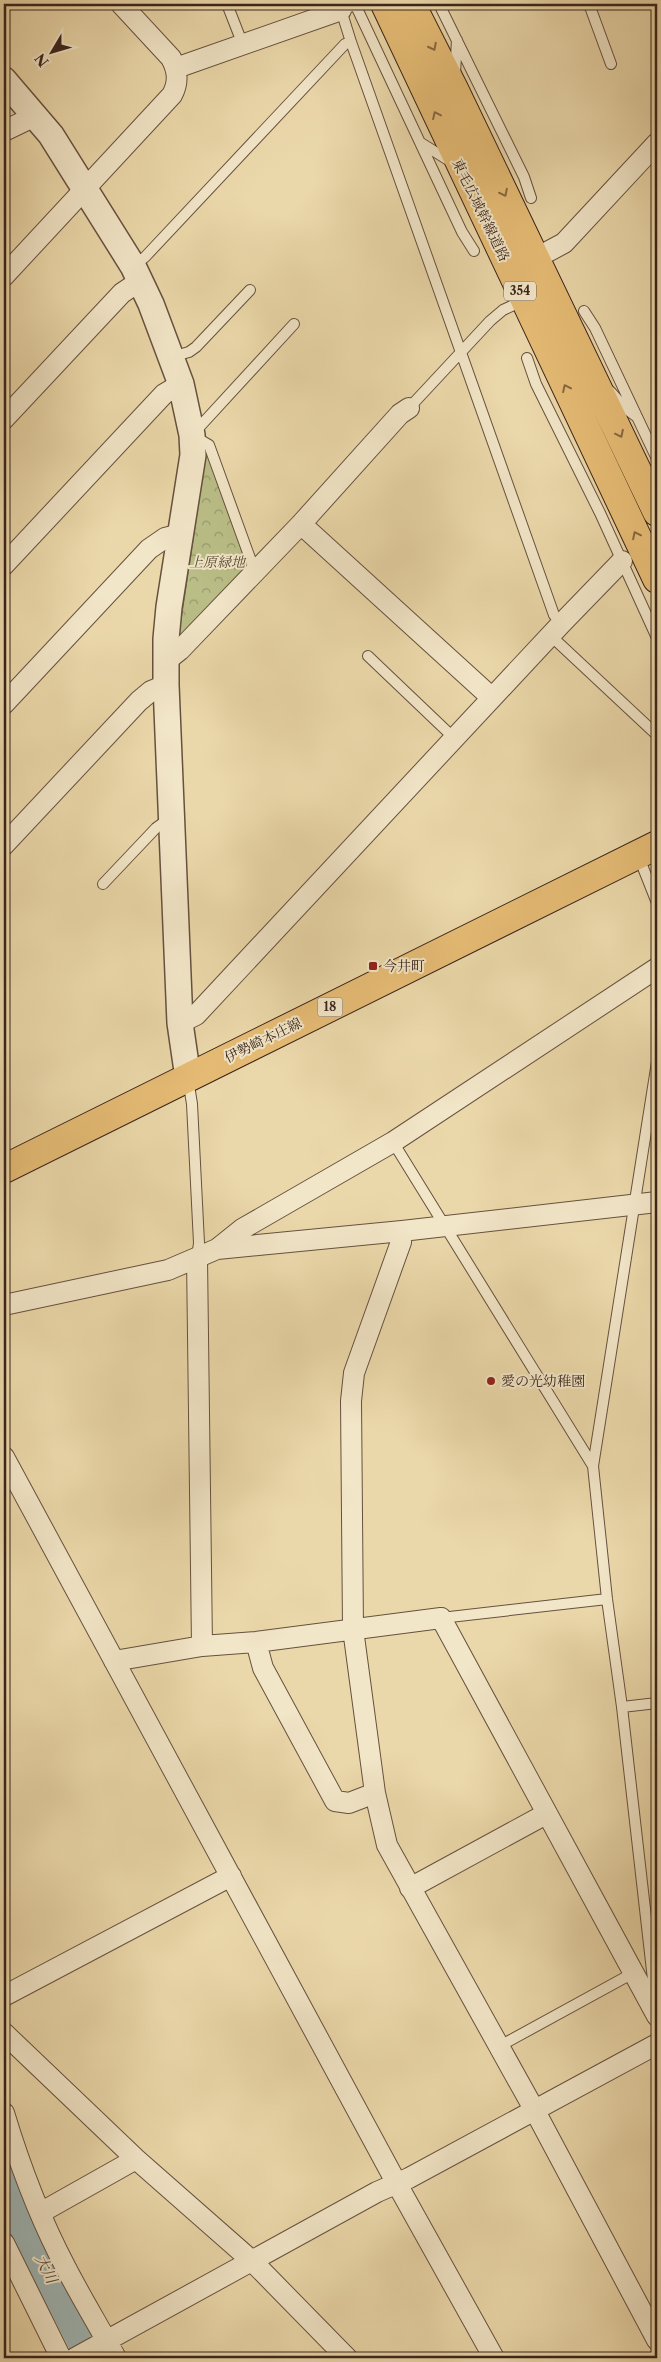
<svg xmlns="http://www.w3.org/2000/svg" width="661" height="2362" viewBox="0 0 661 2362" font-family="'Libre Caslon Text','Noto Serif JP',serif">
<style>
.park{fill:url(#park-crowns);stroke:#7a7151}
.lines{fill:none;stroke-linecap:round;stroke-linejoin:round}
.river{stroke:#9eb6b5;stroke-width:32}
.service-casing{stroke:#66513f;stroke-width:12}
.minor-casing{stroke:#66513f;stroke-width:22}
.tertiary-casing{stroke:#66513f;stroke-width:28}
.primary-casing{stroke:#3a241b;stroke-width:30}
.trunk-casing{stroke:#3a241b;stroke-width:30}
.service{stroke:#f2e6c8;stroke-width:10}
.minor{stroke:#f2e6c8;stroke-width:20}
.tertiary{stroke:#f2e6c8;stroke-width:25}
.primary{stroke:#e6bc75;stroke-width:28}
.trunk{stroke:#e6bc75;stroke-width:28}
.oneway{stroke:#876844}
.poi-dot{fill:#8f2418;stroke:#f2e6c8;stroke-width:2}
.labels{text-anchor:middle;stroke-width:4;stroke-linejoin:round;paint-order:stroke}
.shield{fill:#f2e6c8;stroke:#715e4f;stroke-width:1}
.shield-label{font-size:12px;font-weight:bold;fill:#3a241b}
.street-label{font-size:14px;fill:#3a241b;stroke:#f2e6c8}
.park-label{font-size:14px;font-style:italic;fill:#5a4a36;stroke:#f2e6c8}
.poi-label{font-size:14px;fill:#3a241b;stroke:#f2e6c8;text-anchor:start}
.water-label{font-size:15px;font-style:italic;fill:#534842;stroke:#f2e6c8}
</style>
<defs>
<pattern id="park-crowns" width="20" height="18" patternUnits="userSpaceOnUse" patternTransform="scale(1.25)"><rect width="20" height="18" fill="#babe87"/><path d="M2 6a3 3 0 1 1 6 0M12 15a3 3 0 1 1 6 0" fill="none" stroke="#989a6e"/></pattern>
</defs>
<rect width="100%" height="100%" fill="#ebd8aa"/>
<filter id="stains"><feTurbulence type="fractalNoise" baseFrequency=".004" numOctaves="4"/><feColorMatrix values="0 0 0 0 .2 0 0 0 0 .09 0 0 0 0 .02 0 0 0 .5 -.17"/></filter>
<radialGradient id="worn" r=".72"><stop offset=".6" stop-color="#630" stop-opacity="0"/><stop offset="1" stop-color="#630" stop-opacity=".3"/></radialGradient>
<path class="park" d="M206 454 210 458 248 568 178 640Z"/>
<g class="lines">
<path class="river" d="M4 2178 12 2202 92 2358"/>
<g class="service-casing">
<path id="service" d="M227 4 243 45
M355 4 462 232 474 251
M439 4 524 177 531 198
M589 4 611 64
M355 5 341 10 351 42 554 615 561 624
M455 73 457 40
M421 143 453 163
M133 266 145 257 345 44 351 42
M584 311 595 328 657 459
M171 357 189 352 196 347 250 290
M527 358 536 384 600 513 657 638
M610 391 626 409 637 417
M409 408 490 321 503 310 524 300
M255 572 209 445 192 435 294 324
M550 635 657 735
M368 656 454 738
M638 855 657 903
M103 884 156 828 170 818
M188 1079 192 1104 199 1243 197 1258
M393 1142 593 1466
M441 1618 607 1599
M622 1707 657 1703
M652 2001 655 1997 622 1707 607 1599 593 1466 657 1062
M498 2047 635 1972"/>
</g>
<g class="minor-casing">
<path id="minor" d="M176 68 341 10
M4 131 35 116
M536 258 564 243 657 143
M4 276 172 95C179 82 178 71 171 58L121 4
M4 419 122 293 140 281
M301 524 492 698
M4 565 164 394 181 384
M166 661 180 650 301 524 400 414 409 408
M4 704 149 549 165 538 181 534
M4 845 139 701 151 691 166 685
M180 1023 196 1015 561 624 622 561
M402 1231 401 1242 354 1373 351 1401 353 1629 375 1793 387 1845 535 2111 657 2340
M217 1249 402 1231 657 1202
M197 1258 202 1646
M4 1305 168 1270 217 1249 242 1229 393 1142 657 968
M4 1457 397 2184 494 2358
M256 1642 263 1668 335 1801 349 1803 375 1793
M114 1661 202 1646 256 1642 441 1618 657 2016
M410 1888 546 1814
M4 1996 231 1876
M4 2033 136 2159 252 2261 347 2358
M4 2113C20 2166 40 2219 66 2268 82 2299 100 2328 116 2358
M40 2213 136 2159
M4 2243 61 2358
M75 2358 377 2192 409 2178 657 2044"/>
</g>
<g class="tertiary-casing">
<path id="tertiary" d="M4 80 51 135 133 266 151 304 181 384 192 435 193 455 169 607 166 639V685L180 1023 188 1078"/>
</g>
<g class="primary-casing">
<path id="primary" d="M4 1169 657 845"/>
</g>
<g class="trunk-casing">
<path id="trunk" d="M385 4 657 579
M411 4 454 89 657 512"/>
</g>
<use href="#service" class="service"/>
<use href="#minor" class="minor"/>
<use href="#tertiary" class="tertiary"/>
<use href="#primary" class="primary"/>
<use href="#trunk" class="trunk"/>
</g>
<defs><path id="oneway-chevron" d="M-2-3.5L2.5 0L-2 3.5" fill="none" stroke-width="1.6" stroke-linecap="round" stroke-linejoin="round" transform="scale(1.25)"/></defs>
<g class="oneway">
<use href="#oneway-chevron" transform="translate(433 47) rotate(63)"/>
<use href="#oneway-chevron" transform="translate(436 115) rotate(-115)"/>
<use href="#oneway-chevron" transform="translate(504 193) rotate(64)"/>
<use href="#oneway-chevron" transform="translate(566 388) rotate(-115)"/>
<use href="#oneway-chevron" transform="translate(620 434) rotate(64)"/>
<use href="#oneway-chevron" transform="translate(636 535) rotate(-116)"/>
</g>
<g class="poi-dot">
<rect x="368" y="961" width="10" height="10" rx="2.5"/>
<circle cx="491" cy="1381" r="5"/>
</g>
<g class="labels">
<g class="shield">
<rect x="504" y="281.5" width="32" height="19" rx="4"/>
<rect x="317.5" y="997.5" width="25" height="19" rx="4"/>
</g>
<g class="shield-label">
<text x="520" y="295">354</text>
<text x="330" y="1011">18</text>
</g>
<g class="street-label">
<text transform="translate(481 210) rotate(64)" y="5">東毛広域幹線道路</text>
<text transform="translate(263 1040) rotate(-26)" y="5">伊勢崎本庄線</text>
</g>
<g class="park-label">
<text x="217" y="567">上原緑地</text>
</g>
<g class="poi-label">
<text x="383" y="971">今井町</text>
<text x="501" y="1386">愛の光幼稚園</text>
</g>
<g class="water-label">
<text transform="translate(46 2269) rotate(63)" y="5">大川</text>
</g>
</g>
<rect width="661" height="2362" fill="none" stroke="#ebd8aa" stroke-width="20"/>
<rect x="5" y="5" width="651" height="2352" fill="none" stroke="#3a241b" stroke-width="2.5"/>
<rect x="10" y="10" width="641" height="2342" fill="none" stroke="#3a241b"/>
<g transform="translate(52 52) rotate(232)" stroke="#f2e6c8" stroke-width="4" paint-order="stroke">
<path d="M0-4L9 19L0 12L-9 19Z" fill="#3a241b"/>
<text y="-8" font-size="14" font-weight="bold" text-anchor="middle" fill="#3a241b">N</text>
</g>
<rect width="100%" height="100%" filter="url(#stains)"/>
<rect width="100%" height="100%" fill="url(#worn)"/>
</svg>
